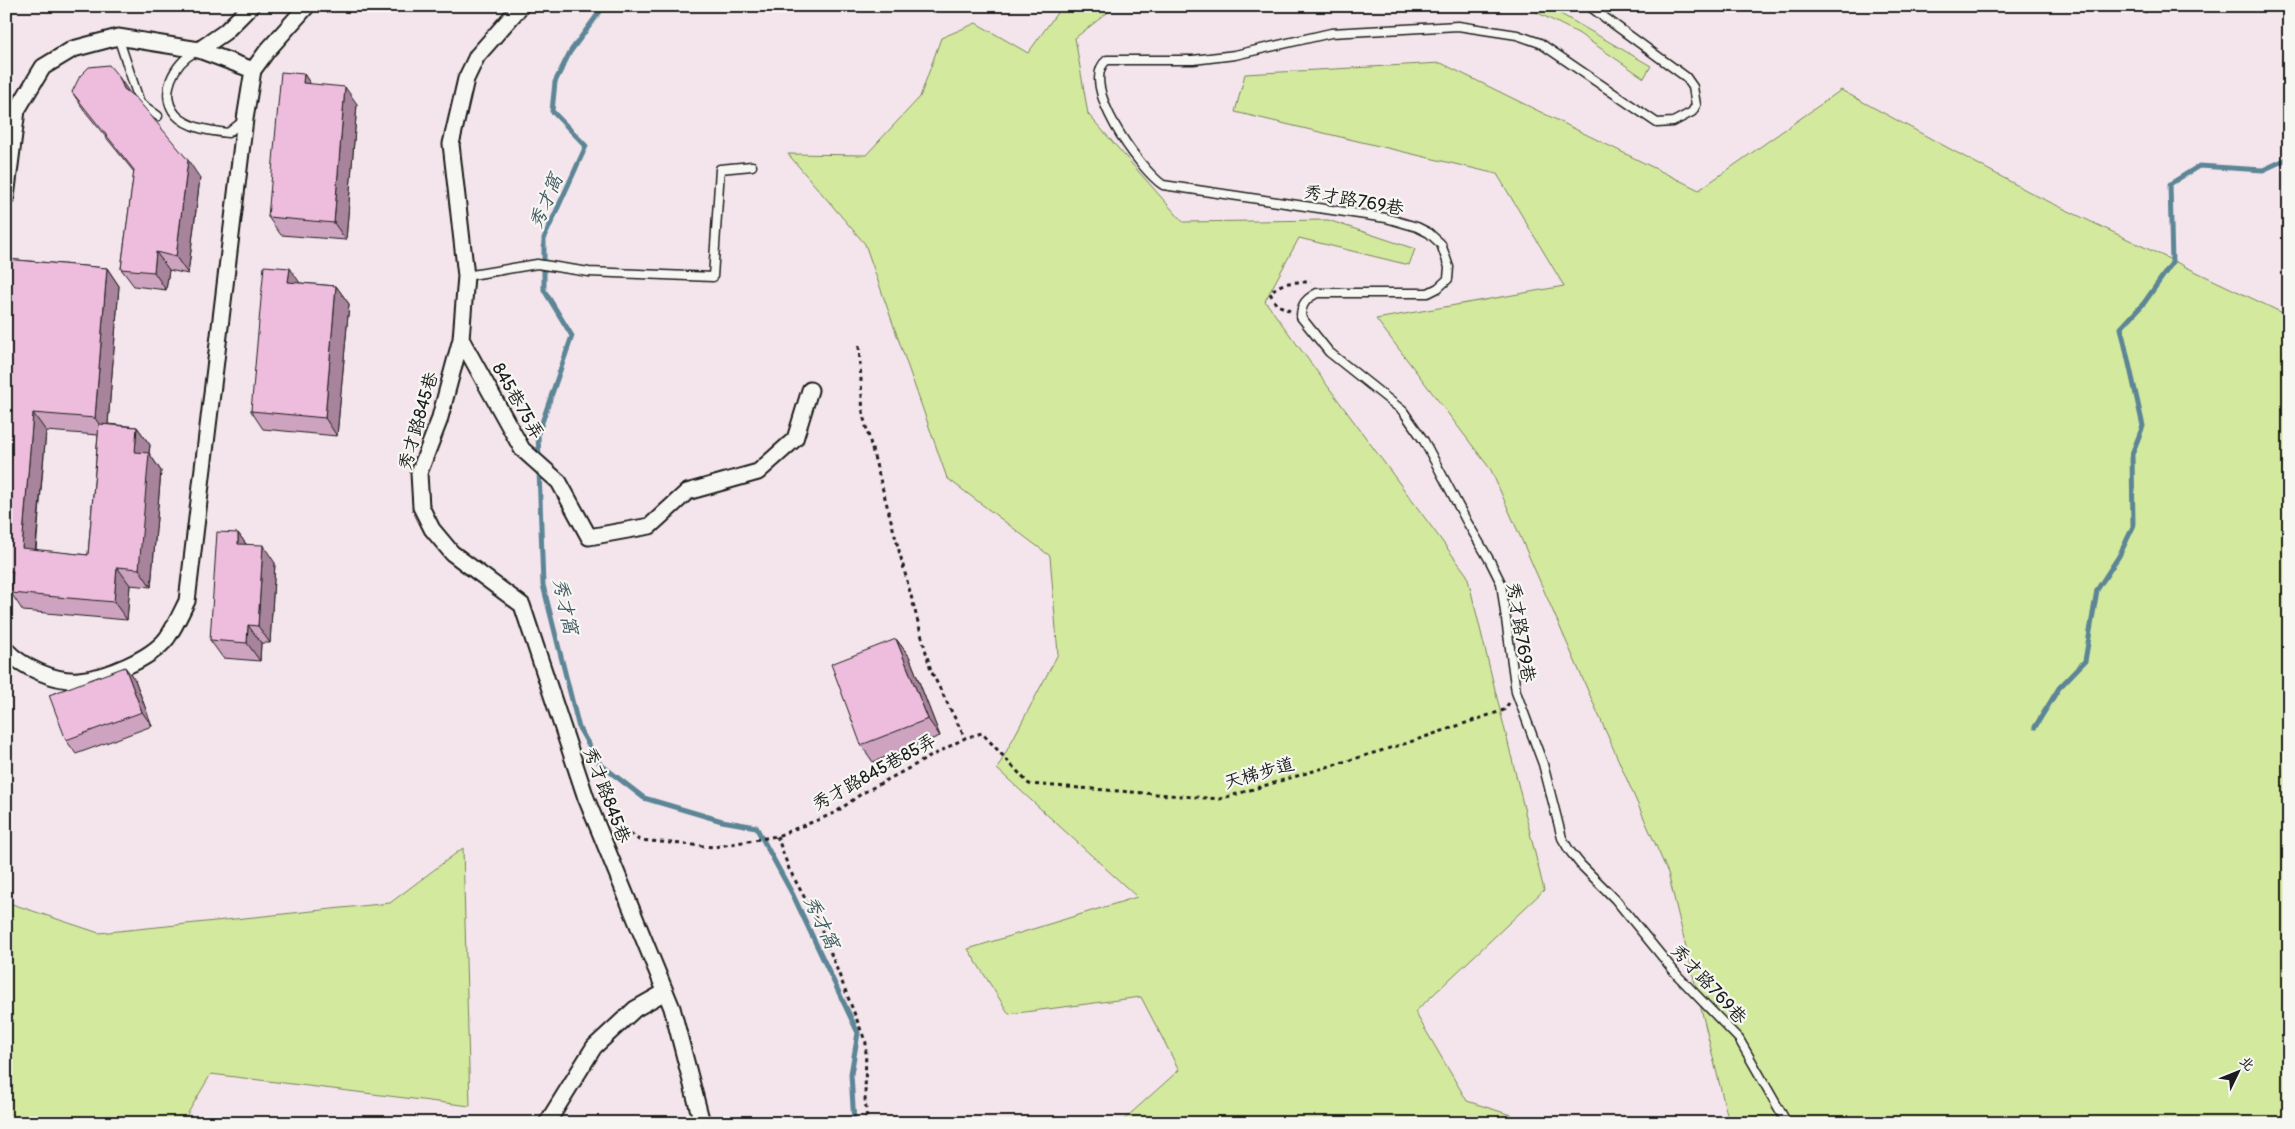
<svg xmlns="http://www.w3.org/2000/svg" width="2295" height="1129" viewBox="0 0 2295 1129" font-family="Pangolin,'LXGW WenKai TC',sans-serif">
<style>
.green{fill:#d3e99e;stroke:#78825d}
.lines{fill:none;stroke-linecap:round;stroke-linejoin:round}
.stream{stroke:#5c8596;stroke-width:5}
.service-casing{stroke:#1c1c1c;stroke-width:11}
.minor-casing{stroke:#1c1c1c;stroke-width:19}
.path{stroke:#1c1c1c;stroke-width:3;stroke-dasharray:4 4;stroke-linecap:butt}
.service{stroke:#f6f6f2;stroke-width:8}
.minor{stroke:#f6f6f2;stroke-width:15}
.wall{fill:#cda3bf;stroke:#1c1c1c;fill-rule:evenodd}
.shaded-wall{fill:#a7849b;stroke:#1c1c1c}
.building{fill:#eebdde;stroke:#1c1c1c}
.labels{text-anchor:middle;stroke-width:4.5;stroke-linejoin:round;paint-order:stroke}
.street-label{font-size:18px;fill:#1c1c1c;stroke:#f6f6f2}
.water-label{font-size:19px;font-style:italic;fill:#415963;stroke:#f6f6f2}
</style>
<rect width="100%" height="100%" fill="#f4e5ec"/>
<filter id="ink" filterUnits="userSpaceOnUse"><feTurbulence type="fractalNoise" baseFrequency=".02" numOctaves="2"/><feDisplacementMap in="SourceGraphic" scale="10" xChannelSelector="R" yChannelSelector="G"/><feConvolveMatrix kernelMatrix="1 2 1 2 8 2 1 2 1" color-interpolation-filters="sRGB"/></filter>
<g filter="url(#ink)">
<path class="green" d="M1062 6H1116L1075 38 1088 114 1183 222 1328 220 1415 249 1409 265 1299 238 1265 301 1467 575 1544 890 1415 1012 1467 1101 1536 1123H1120L1179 1070 1141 997 1009 1014 968 949 1137 897 997 769 1058 654 1050 556 947 478 865 244 788 154 866 155 920 97 941 38 976 23 1028 53Z
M1524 6H1547L1651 66 1644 78 1578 33Z
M1441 63 1699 190 1841 90 2037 196 2289 316V1123H1729L1668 873 1491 470 1376 319 1564 286 1497 174 1235 112 1245 74Z
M463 848 470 1106 211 1074 182 1123H6V902L99 933 390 903Z"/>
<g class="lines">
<path class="stream" d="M539 460 538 434 572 336 544 290V238L586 146 552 111 555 82 570 52 604 6
M539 469 543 585 579 728 600 764 644 798 722 821 756 827 793 895 858 1033 851 1074 854 1123
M2035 727 2059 688 2085 661 2097 590 2119 556 2133 527 2132 454 2143 426 2121 328 2144 303 2172 263 2170 184 2199 166 2263 170 2289 158"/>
<g class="service-casing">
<path id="service" d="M1589 6 1686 77 1693 87 1696 105 1692 112 1673 122 1657 123 1540 43 1517 35 1458 26 1331 33 1235 55 1193 60H1107C1077 83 1140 170 1163 185L1386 218 1417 227 1429 233 1441 244 1449 267 1448 279 1438 288 1428 293H1317C1306 299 1301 304 1301 317L1329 352 1403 411 1424 441 1467 522 1490 561 1501 583 1516 692 1543 764 1562 838 1569 850 1581 865 1615 899 1678 976 1739 1039 1787 1123
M118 37 140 103 158 116
M195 52C174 63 158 94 176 115 188 128 211 131 228 133L243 121
M466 276 537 264 589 272 713 277 720 169 752 166"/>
</g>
<g class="minor-casing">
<path id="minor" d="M521 6 477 56 466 79 451 144 466 276 461 339 439 421 419 473 421 507 432 529 452 553 522 605 586 798 672 1008 702 1123
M199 50 225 32 251 6
M6 197 17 110 43 67 73 49 118 37 199 50 253 70
M461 339 522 449 559 482 589 537 650 526 687 492 758 472 795 439 810 390
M6 650C22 667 55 682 79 680 105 678 151 659 167 638 175 627 181 613 187 601L245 119 253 70 267 51 307 6
M547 1123 594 1047 635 1009 665 992"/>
</g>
<path class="path" d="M1290 311 1276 304 1270 293C1281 281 1295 282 1311 282
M859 346 863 415 931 671 965 738
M612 818 639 840 714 847 777 836 835 813 861 794 965 738 982 733 1029 784 1220 799 1407 743 1504 710 1509 703
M777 836 789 869 820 926 866 1043 865 1098 867 1123"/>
<use href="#service" class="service"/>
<use href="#minor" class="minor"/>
</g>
<path class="wall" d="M2136 6H2150L2146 13Z
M304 74 310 84 357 104 346 240 281 235 268 217Z
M72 92 131 95 200 178 188 274 169 270 166 290 134 286 121 269 134 172 84 110Z
M6 259 107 268 119 286 108 424 137 427 150 445 149 453 161 471 151 587 130 585 127 620 23 611 11 593 12 588 6 587ZM46 431 98 435 88 555 36 550Z
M300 283 336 286 349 304 337 436 263 429 251 411Z
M238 533 246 544 275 563 270 643H261L260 661 223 658 210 640Z
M896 639 909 656 940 736 873 762 861 745Z
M135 680 152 726 76 754 66 740Z"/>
<path class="shaded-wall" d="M2141 6H2150L2146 13Z
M304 74 316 92 303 83Z
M119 77 131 95 124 89Z
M345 87 357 104 346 240 334 223Z
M188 160 200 178 188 274 176 257Z
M156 252 169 270 166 290 154 272Z
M107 268 119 286 107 436 95 418Z
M290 268 302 286 288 282Z
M336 286 349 304 337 436 325 418Z
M33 413 46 431 34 566 22 548Z
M137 427 150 445 149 453 161 471 151 587 139 569 135 452Z
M238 533 251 551 238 544Z
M263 545 275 563 270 643 258 626Z
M117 567 130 585 127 620 114 602Z
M248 625 261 643 260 661 247 643Z
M896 639 909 656 940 736 928 719Z
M125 667 135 680 152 726 142 712Z"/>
<path class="building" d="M109 65 119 77 124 89 137 99 188 160 176 257 156 252 154 272 121 269 134 170 72 92 80 76 89 67Z
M281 72 304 74 303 83 345 87 334 223 268 217Z
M6 259 107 268 95 418 33 413 22 548 88 555 99 424 137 427 135 452 149 453 139 569 117 567 114 602 11 593 13 571H6Z
M264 266 290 268 288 282 336 286 325 418 251 411Z
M217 532 238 533V544L263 545 258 626 248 625 247 643 210 640Z
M896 639 928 719 861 745 831 664Z
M125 667 142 712 66 740 49 695Z"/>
</g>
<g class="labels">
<g class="street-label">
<text transform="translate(1354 200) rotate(10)" y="6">秀才路769巷</text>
<text transform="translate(518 401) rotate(60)" y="6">845巷75弄</text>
<text transform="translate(418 421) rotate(-74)" y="6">秀才路845巷</text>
<text transform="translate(1521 632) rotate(81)" y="6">秀才路769巷</text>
<text transform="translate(874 772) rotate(-29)" y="6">秀才路845巷85弄</text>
<text transform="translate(1259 773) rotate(-16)" y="6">天梯步道</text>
<text transform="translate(607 795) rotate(69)" y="6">秀才路845巷</text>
<text transform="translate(1709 984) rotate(47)" y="6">秀才路769巷</text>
</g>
<g class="water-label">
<text transform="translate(545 201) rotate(-67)" y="7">秀才窩</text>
<text transform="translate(566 606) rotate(78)" y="7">秀才窩</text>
<text transform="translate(822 922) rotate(65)" y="7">秀才窩</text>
</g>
</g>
<rect width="2295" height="1129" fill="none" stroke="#f6f6f2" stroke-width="25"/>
<rect x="12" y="12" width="2270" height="1104" fill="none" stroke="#1c1c1c" stroke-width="2" filter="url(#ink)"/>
<g transform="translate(2238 1072) rotate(47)" stroke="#f6f6f2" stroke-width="4" paint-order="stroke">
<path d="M0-4L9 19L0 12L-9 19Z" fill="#1c1c1c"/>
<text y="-8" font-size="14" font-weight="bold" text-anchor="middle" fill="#1c1c1c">北</text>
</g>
</svg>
